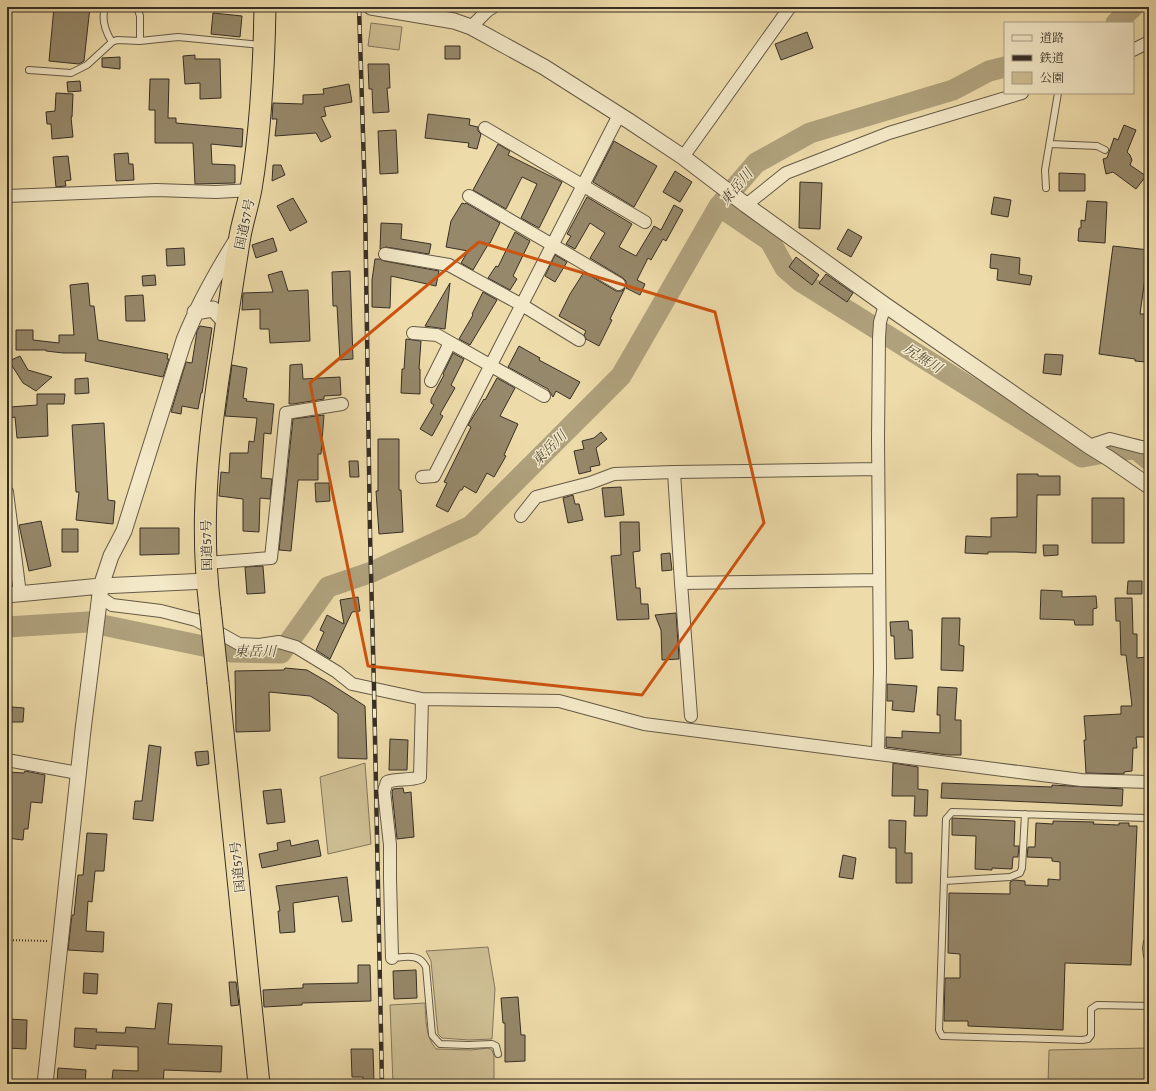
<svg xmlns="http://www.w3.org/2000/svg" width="1156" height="1091" viewBox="0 0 1156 1091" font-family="'Gentium Book Plus','Noto Serif JP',serif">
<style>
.green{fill:#cebe93;stroke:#82765c}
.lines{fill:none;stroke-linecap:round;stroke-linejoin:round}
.river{stroke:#afa17c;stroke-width:21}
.building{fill:#96886a;stroke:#372f25}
.service-casing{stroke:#645a46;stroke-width:8}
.minor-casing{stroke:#645a46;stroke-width:14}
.tertiary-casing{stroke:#645a46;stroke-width:17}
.trunk-casing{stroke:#372f25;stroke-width:23}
.path{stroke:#372f25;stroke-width:2;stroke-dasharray:1 2;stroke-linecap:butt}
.service{stroke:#f3e8c7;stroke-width:6}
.minor{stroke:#f3e8c7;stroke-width:12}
.tertiary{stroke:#f3e8c7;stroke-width:15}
.trunk{stroke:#eddba9;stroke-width:21}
.rail-casing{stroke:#372f25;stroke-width:4.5}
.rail{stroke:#f3e8c7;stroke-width:3;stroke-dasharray:9;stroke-linecap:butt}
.trunk-bridge-casing{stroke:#372f25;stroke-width:23;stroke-linecap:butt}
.trunk-bridge{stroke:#eddba9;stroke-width:21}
.marked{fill:none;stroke:#cd5310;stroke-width:3;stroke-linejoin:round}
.labels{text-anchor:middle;stroke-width:3;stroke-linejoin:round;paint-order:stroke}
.street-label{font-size:13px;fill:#372f25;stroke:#f3e8c7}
.water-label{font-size:14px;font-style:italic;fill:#554c3b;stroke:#f3e8c7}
</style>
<rect width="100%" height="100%" fill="#eddba9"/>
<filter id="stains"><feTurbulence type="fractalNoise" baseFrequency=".005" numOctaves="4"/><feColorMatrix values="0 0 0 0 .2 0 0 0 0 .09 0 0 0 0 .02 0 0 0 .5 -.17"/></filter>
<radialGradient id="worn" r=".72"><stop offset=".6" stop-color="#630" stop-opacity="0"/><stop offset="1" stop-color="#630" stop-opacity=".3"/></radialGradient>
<path class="green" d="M371 23 402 27 399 50 368 46Z
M365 763 371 844 328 854 320 777Z
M488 947 495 989 492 1039 469 1040 442 1038 438 1034 437 1024 431 961 426 951Z
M425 1003C426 1020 425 1036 436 1049L471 1050 488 1048 492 1050 494 1056V1084H393L390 1005Z
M1149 1048V1084H1048L1049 1050Z"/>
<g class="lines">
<path class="river" d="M1116 23 1133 7
M719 206 770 241 785 268 800 281 1082 457 1121 450 1136 449 1149 460
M7 627 88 622 232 652 281 653 328 587 372 572 471 526 621 376 719 206 756 163 810 133 953 90 989 71 1005 67"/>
</g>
<path class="building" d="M54 7H90L84 61 79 64 49 61Z
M213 13 242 16 240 37 211 34Z
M807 32 813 48 781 60 775 44Z
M445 46H460V59H445Z
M195 55V59H220L221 98 200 99V83L185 84 183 56Z
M120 57V69L102 67V58Z
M368 64H389L390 88H387L389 112 373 113 372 89H369Z
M150 79H169L168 118H176V123L243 129 242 147 211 144 212 164 235 165V183L195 184 193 143H155V110H149Z
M80 81 81 91 68 92 67 82Z
M349 84 352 102 324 107 326 116 321 117 331 137 321 142 316 133 275 136 277 119H272L273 103 303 104V95L324 94 323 89Z
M56 93 73 94 72 117H71L73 137 52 139 51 124H47L46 112 55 111Z
M428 114 470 119 469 125 478 127V131L481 134 477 149 468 147 469 143 425 138Z
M1124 125 1136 130 1127 152 1130 155 1132 160 1130 165 1146 176 1136 189 1113 172 1106 174 1103 159 1107 158 1114 138 1118 140Z
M396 130 398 173 380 174 378 131Z
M614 141 657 166 634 207 593 182Z
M498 144 510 151 508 155 562 182 539 228 521 218 537 184 522 177 506 209 473 190Z
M128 153 129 164H133L134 180 116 181 114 154Z
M68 156 71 180 65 181 66 186 56 187 53 157Z
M273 165H281L285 175 272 181Z
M675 171 692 182 680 202 663 192Z
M1059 173 1085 174V191H1059Z
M800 182 822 183 820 229 799 228Z
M587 197 632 224 619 247 636 256 654 226 661 230 674 205 683 210 666 241 663 239 651 260 648 258 637 280 645 284 640 295 626 288V281L623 278 590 258 605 233 590 223 575 249 566 244 571 236 567 234Z
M994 197 1011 200 1008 217 991 214Z
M293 198 307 222 290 231 277 206Z
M1087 201 1107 202 1105 243 1078 241 1079 228H1081V220L1085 221Z
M462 203 465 204 466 203 500 223 490 243H489L473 270 461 263 468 251 446 247 451 221Z
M381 223 402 224 401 239 431 244 429 254 386 247 380 249Z
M848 229 862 237 851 257 837 249Z
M515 232 530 241 513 276 517 279 510 290 488 278 496 266 498 267Z
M273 238 277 251 256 258 252 245Z
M1113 246 1149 250 1140 314H1149V351H1148L1146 362 1135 361V359L1099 354Z
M184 248 185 265 167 266 166 249Z
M991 254 1020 258 1019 274 1032 276 1030 285 997 280 998 269 990 268Z
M555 255 567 262 555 282 545 276Z
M796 257 819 275 812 285 789 267Z
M375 259H380L384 261 439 271 436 286 391 276 390 308 372 307V280Z
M282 271 288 291 308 290 310 341 270 343 269 329H260V309L242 310 243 293 273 292 268 275Z
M350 271 353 359 340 360 337 306H333L332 272Z
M584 272 616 291H622L625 288 610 319 612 320 599 346 586 339 584 335 586 331 559 316 570 294Z
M826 274 853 293 847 302 819 283Z
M155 275 156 285 143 286 142 276Z
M88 283 90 306H94L98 340 168 354 167 359H169L163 377 85 361 86 353H63L46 351V350H16V330H33V340L59 343V335H74L70 285Z
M450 283 445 329 425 326Z
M483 292 497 300 470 345 459 339 473 315 472 314Z
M143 295 145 321H126L125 296Z
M200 326 212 328 202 393H201L198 409 182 406 181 414 171 412 186 362 192 363 197 331Z
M406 339 421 341 419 369H420V394L401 393 402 369H404Z
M519 346 540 358 539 360 580 382 570 399 556 391 553 397 548 389 508 367Z
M453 353 464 359 451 385 455 388 440 414 443 416 432 436 420 429 434 405 431 403V399L444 375 443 374Z
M1045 354 1063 355 1061 375 1043 373Z
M20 356 28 370 52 377 36 391 23 383 9 361Z
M302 364 303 379 340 377 341 395 324 396V399L293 404H289L290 365Z
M232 365 247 368 243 398 247 399 246 401 274 404 271 434 264 433 261 478 272 479 270 499 260 498 259 532 243 531V499L219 496 221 472 229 473 230 453H248L249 441 254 442 257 418 225 416Z
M88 378 89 393 75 394V379Z
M497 378 515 388 500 416 518 424 504 455 506 456 494 477 487 473 476 493 464 486 462 490H460L448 512 436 506 447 483 444 482 471 427 468 425 484 399 485 400Z
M37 394H65L64 404H47L48 436 17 438 15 417 11 418 10 407 37 405Z
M324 415 321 454H318V480H298L291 551 279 550 293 419Z
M104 423 108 500 115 501 113 524 76 520 79 492H76L72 425Z
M601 432 607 439 596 448 600 465 590 467 591 471 579 474 574 451 584 449 582 441 594 438Z
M378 439H399V490H401L403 532 379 534 376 491H378Z
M349 461H358L359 477H350Z
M1017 474H1038V476H1060V495H1037L1036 553 1016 552H988V554L965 553 966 536 991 537V518L1017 517Z
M315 483H329L330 501 316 502Z
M621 487 624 515 605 517 602 488Z
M573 495 575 504H579L583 520 568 523 563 498Z
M1092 498H1124V543H1092Z
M41 521 51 566 29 571 19 525Z
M620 522H639L640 551 633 552 636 588H640L641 604H648L649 619 617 620 611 556 621 555Z
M140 528H179V554L140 555Z
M62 529H78V552H62Z
M1043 545H1058V555L1044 556Z
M670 553 672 570 662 571 661 554Z
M263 566 265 593 247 594 245 567Z
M1128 581H1142V594H1127Z
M1041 590 1062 591V597L1096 596 1097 608 1093 609V625H1075L1074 620 1040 619Z
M358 597 360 611 352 612 330 659 316 650 324 632 320 630 327 615 344 624 340 600Z
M1115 598H1132L1133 634H1137V658L1146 657 1149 684V716H1147V737H1136L1137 748H1133L1132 771 1124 772V774L1086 773 1084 740H1086L1084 716 1121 714V706H1132L1126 655H1121L1120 621H1116Z
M676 613 679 659 662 660 661 630 655 615Z
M942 618H960L959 645 964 646 963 671 941 670Z
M908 621 909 630H912L913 658 895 659 894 636H891L890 622Z
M285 668 307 670 326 681 365 706 367 759 338 758V714L327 706 310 696 269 692 270 731 236 732 235 671 284 670Z
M887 684 917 686 914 712 892 710 893 701H887Z
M938 687 957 688 955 720H961V755H948L886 747V737L902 738V731L940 733V715H937Z
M12 707 24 708 23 722H11Z
M390 739 408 740 407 770H389Z
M149 745 161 747 153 821 133 819 135 801H142Z
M208 751 209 764 197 766 195 752Z
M893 763 918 767V789L928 790 927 816H914L915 796H892Z
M25 771 45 775 42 803 31 802 28 829H24L23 840 7 838V816L9 799H7V772L24 773Z
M942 783 1052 787V785L1123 789 1122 806 941 798Z
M403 788 404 793 411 792 414 837 397 839 392 792 393 789Z
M281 789 285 822 267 824 263 791Z
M952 818 1015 821 1014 846H1019L1018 857H1013L1012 869 992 868V870L975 869 976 836 952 835Z
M889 820 906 821 905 853H912V883H896V848H889Z
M1053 821 1094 822 1093 824 1119 825V823H1129V826H1137L1131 965 1065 963 1063 1030 968 1026V1021H944L945 978H960V954L948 953 949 893 1010 894V882L1014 880 1025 881V885L1048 886V879L1060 880V862L1052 861V858L1027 857 1028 847H1035L1036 823 1053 824Z
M87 833 107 834 104 871H95L92 902 88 901 86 931 104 932 103 952 68 950 72 915H74L78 875H83Z
M290 840 291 846 318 840 321 856 262 868 259 854 278 850 277 843Z
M843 855 856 858 853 879 839 877Z
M347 877 352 921 342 922 338 896 293 903 295 932 280 933 278 911H280L276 886Z
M358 965H370L371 1001 302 1003V1005L264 1007 263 990 303 988V984L358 983Z
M416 970 417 998 394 999 393 971Z
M84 973 98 974 97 994 83 993Z
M229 982H236L239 1005 231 1006Z
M518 997 521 1035H525V1061L505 1062V1023H503L501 998Z
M158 1003 172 1004 168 1044 222 1046 221 1072 164 1070 163 1084H138V1081L112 1080 113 1070 138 1071V1047L96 1045V1049L74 1047 75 1028 97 1029 96 1032 125 1033 126 1027 155 1029Z
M8 1019 27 1020 26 1049 7 1048Z
M351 1049H373L374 1083H363V1077H352Z
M58 1068 86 1070 85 1084 57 1083Z"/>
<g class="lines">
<g class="service-casing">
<path id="service" d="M105 7C101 20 105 31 112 42
M137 7 140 16V41
M29 70 71 73 87 65 112 42 117 40 140 41 178 37 261 45
M1050 144 1097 146 1105 150
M1046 188 1045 170 1058 93
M1149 819 1146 818 952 812 946 819 939 1030 942 1036 1082 1040 1088 1039 1091 1035V1009L1097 1005 1149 1006
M944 881 1010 877 1020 873 1022 868 1025 814
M1149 940 1147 942 1146 948 1147 956 1149 957
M392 958C406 957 419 953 426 967L432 1035 440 1044 468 1045 492 1044 496 1046 498 1054"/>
</g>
<g class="minor-casing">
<path id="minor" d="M471 27 487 11 493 7
M1133 50 1149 42
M485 128 645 222
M683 157 790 7
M7 196 156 190 216 192 251 190
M469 196 619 284
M746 205 786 173 889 133 1022 93
M385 254 449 265 522 305 579 340
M413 333 437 335 544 396
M431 381 450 343
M1089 446 1110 439 1141 447 1149 448
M674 472 878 469
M422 477 434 476 619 115
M7 492 20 594
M521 516 536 497 590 483 614 474 674 472 681 583 691 716
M206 563 271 558 286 413 342 404
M681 583 879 580
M100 597 112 605 161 611 196 620 239 644 259 645 279 642 296 647 337 672 352 684 422 699 559 701 644 724 1081 780 1149 782
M878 753 880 670 878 438 879 338 880 322 885 305
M7 760 78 773
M392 958 390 878V845L384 791 387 782C398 778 409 781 420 777L422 699"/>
</g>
<g class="tertiary-casing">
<path id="tertiary" d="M371 7 454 21 471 27 544 67 629 121 683 157 746 205 885 305 1089 446 1110 459 1149 486
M195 312 213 309 226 323
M7 595 101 586 207 581
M45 1084 83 730 101 586 111 556 124 531 184 340C198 305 216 273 236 241"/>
</g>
<g class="trunk-casing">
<path id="trunk" d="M210 608C199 520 209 434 223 347 228 310 234 273 240 236 243 220 248 205 251 189 261 129 264 68 265 7
M218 683 259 1084"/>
</g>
<path class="path" d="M7 940 48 941"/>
<use href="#service" class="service"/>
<use href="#minor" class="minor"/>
<use href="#tertiary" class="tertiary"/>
<use href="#trunk" class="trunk"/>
<g class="rail-casing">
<path id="rail" d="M359 7 365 198 370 534 374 688 382 1084"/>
</g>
<use href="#rail" class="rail"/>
<g class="trunk-bridge-casing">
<path id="trunk-bridge" d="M210 608 218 683"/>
</g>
<use href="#trunk-bridge" class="trunk-bridge"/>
</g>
<path class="marked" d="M479 242 715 312 764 523 642 695 368 666 310 383Z"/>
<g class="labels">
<g class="street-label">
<text transform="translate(244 224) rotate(-78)" y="5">国道57号</text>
<text transform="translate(206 545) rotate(-91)" y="5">国道57号</text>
<text transform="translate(237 867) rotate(-96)" y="5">国道57号</text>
</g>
<g class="water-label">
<text transform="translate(736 187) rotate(-50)" y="5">東岳川</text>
<text transform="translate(923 358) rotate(32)" y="5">尻無川</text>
<text transform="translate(549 448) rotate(-45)" y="5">東岳川</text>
<text x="255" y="656">東岳川</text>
</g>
</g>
<rect width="1156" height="1091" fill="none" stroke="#eddba9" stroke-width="24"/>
<rect x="8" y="8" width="1140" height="1075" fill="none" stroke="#372f25" stroke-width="2"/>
<rect x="12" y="12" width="1132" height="1067" fill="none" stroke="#372f25"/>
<rect x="1004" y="22" width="130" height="72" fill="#f3e8c7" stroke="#a89e86"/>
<rect x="1012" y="35" width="20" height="6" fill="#f3e8c7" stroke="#a89e86"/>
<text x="1040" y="42" font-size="12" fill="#372f25">道路</text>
<rect x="1012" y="55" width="20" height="6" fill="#372f25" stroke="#a89e86"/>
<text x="1040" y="62" font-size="12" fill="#372f25">鉄道</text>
<rect x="1012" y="72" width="20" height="12" fill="#cebe93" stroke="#a89e86"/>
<text x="1040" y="82" font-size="12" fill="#372f25">公園</text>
<rect width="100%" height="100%" filter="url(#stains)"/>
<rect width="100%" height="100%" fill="url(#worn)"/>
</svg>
